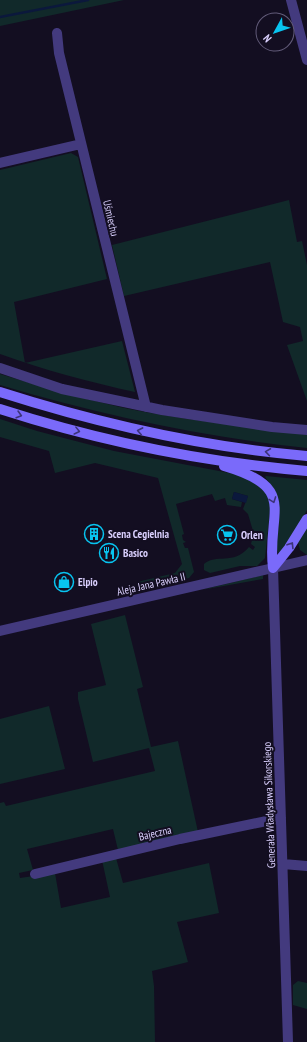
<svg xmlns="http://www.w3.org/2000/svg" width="307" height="1042" viewBox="0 0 307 1042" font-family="'PT Sans Narrow',sans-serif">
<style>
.green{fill:#11292a}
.water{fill:#0b183c}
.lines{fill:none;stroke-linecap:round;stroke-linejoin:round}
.stream{stroke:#0b183c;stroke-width:2.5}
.minor{stroke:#433a7e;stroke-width:10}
.tertiary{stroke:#433a7e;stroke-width:10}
.secondary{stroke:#7a6afa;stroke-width:10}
.oneway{stroke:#3c3378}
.labels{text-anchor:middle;stroke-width:4;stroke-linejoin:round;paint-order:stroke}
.street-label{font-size:11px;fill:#d9cffd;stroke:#130e21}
.poi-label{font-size:11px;font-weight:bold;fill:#d9cffd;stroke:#130e21;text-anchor:start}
</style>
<rect width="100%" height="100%" fill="#130e21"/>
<path class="green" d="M0 0H124L0 26Z
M71 153 78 157 107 279 14 302 25 363 122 341 135 392C89 382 44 370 0 354V170Z
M289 200 297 242 302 241 307 265V401L287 345 303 341 300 327 283 322 270 262 124 296 112 245Z
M0 374C40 386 80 398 120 407 182 420 245 426 307 435V448C202 437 101 415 0 385Z
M0 419 37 431 114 451 240 475 264 489 271 502 265 558 257 566H240L210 573 204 570V564C216 553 233 566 249 547L253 550 255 547 251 544 253 536H259L258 531H253L248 514 243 509 248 496 234 492 232 499 242 502 241 507 227 505 225 498 215 501 212 494 176 504 184 534 182 535 183 540 186 542 183 543 185 548H188L194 572 189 578 142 589 137 582 175 573 182 564 158 478 95 463 55 473 49 451 0 437Z
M266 476 307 480V510L288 543 279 554 276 549C279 522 284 500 265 477Z
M307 527V555L300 550 298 542Z
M263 575V579L201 590Z
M125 615 143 687 137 689 151 747 178 741 198 832 118 850 113 829 27 849 33 870 19 873 20 878 55 873 61 908 110 897 102 860 116 858 123 883 209 863 219 913 177 922 188 962 152 971 154 986 155 1042H0V803L4 802 6 806 155 771 149 748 93 762 78 699V692L106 685 91 624Z
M49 706 65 769 0 784V719Z
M298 981 307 983V1009L293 1005V985Z"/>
<path class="water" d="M234 492 248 496 246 503 232 499Z"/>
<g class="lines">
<path class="stream" d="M0 17 88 0"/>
<path class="minor" d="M291 0 307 60
M57 33 59 53 146 407
M0 163 81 144
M0 368 62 389 162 410 272 427 307 430
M283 864 307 866
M35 874 180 839 281 818
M288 1042 273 568 307 560"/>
<path class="tertiary" d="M0 631 273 568"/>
<path class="secondary" d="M0 392C100 424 202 447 307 456
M0 409C99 441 203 462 307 471
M224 466C300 488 266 512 273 568
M273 568 289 548 307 519"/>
</g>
<defs><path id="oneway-chevron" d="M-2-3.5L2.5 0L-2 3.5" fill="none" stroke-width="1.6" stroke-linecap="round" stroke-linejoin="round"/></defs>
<g class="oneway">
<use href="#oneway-chevron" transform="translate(19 415) rotate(16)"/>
<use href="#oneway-chevron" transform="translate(77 431) rotate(14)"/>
<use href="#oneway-chevron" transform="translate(140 431) rotate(-169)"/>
<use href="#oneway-chevron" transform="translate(268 452) rotate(-172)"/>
<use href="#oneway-chevron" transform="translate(273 500) rotate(70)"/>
<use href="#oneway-chevron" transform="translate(291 545) rotate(-58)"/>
</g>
<defs>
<g id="building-ring" transform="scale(1)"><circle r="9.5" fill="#130e21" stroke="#08c4f0" stroke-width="1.5"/><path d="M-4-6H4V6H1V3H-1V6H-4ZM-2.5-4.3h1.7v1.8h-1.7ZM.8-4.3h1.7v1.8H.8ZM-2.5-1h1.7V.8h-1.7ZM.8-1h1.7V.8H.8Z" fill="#08c4f0"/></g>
<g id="supermarket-ring" transform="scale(1)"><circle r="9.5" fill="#130e21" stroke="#08c4f0" stroke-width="1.5"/><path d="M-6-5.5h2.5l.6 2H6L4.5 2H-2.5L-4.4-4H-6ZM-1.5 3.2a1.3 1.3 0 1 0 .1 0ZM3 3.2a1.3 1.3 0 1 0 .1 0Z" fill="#08c4f0"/></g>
<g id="restaurant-ring" transform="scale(1)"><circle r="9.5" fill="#130e21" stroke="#08c4f0" stroke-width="1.5"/><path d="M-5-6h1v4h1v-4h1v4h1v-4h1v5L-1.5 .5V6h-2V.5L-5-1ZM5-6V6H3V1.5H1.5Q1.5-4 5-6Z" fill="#08c4f0"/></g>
<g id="shop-ring" transform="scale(1)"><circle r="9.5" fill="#130e21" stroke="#08c4f0" stroke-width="1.5"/><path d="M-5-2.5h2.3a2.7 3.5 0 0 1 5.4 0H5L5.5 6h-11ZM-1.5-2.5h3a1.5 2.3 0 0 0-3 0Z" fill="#08c4f0"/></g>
</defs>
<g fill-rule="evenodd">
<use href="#building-ring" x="94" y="534"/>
<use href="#supermarket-ring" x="227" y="535"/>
<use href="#restaurant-ring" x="109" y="553"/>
<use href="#shop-ring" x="64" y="582"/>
</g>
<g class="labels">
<g class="street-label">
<text transform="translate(111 218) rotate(77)" y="4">Uśmiechu</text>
<text transform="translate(151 584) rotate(-13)" y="4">Aleja Jana Pawła II</text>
<text transform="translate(269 805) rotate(-92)" y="4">Generała Władysława Sikorskiego</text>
<text transform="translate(155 833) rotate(-13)" y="4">Bajeczna</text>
</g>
<g class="poi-label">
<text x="108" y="538">Scena Cegielnia</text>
<text x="241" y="539">Orlen</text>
<text x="123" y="557">Basico</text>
<text x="78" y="586">Elpio</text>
</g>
</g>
<g transform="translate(275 32) rotate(230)"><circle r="19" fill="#130e21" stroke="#625b79"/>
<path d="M0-3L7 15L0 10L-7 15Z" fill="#08c4f0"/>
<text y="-6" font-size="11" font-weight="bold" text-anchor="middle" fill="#d9cffd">N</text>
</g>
</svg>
